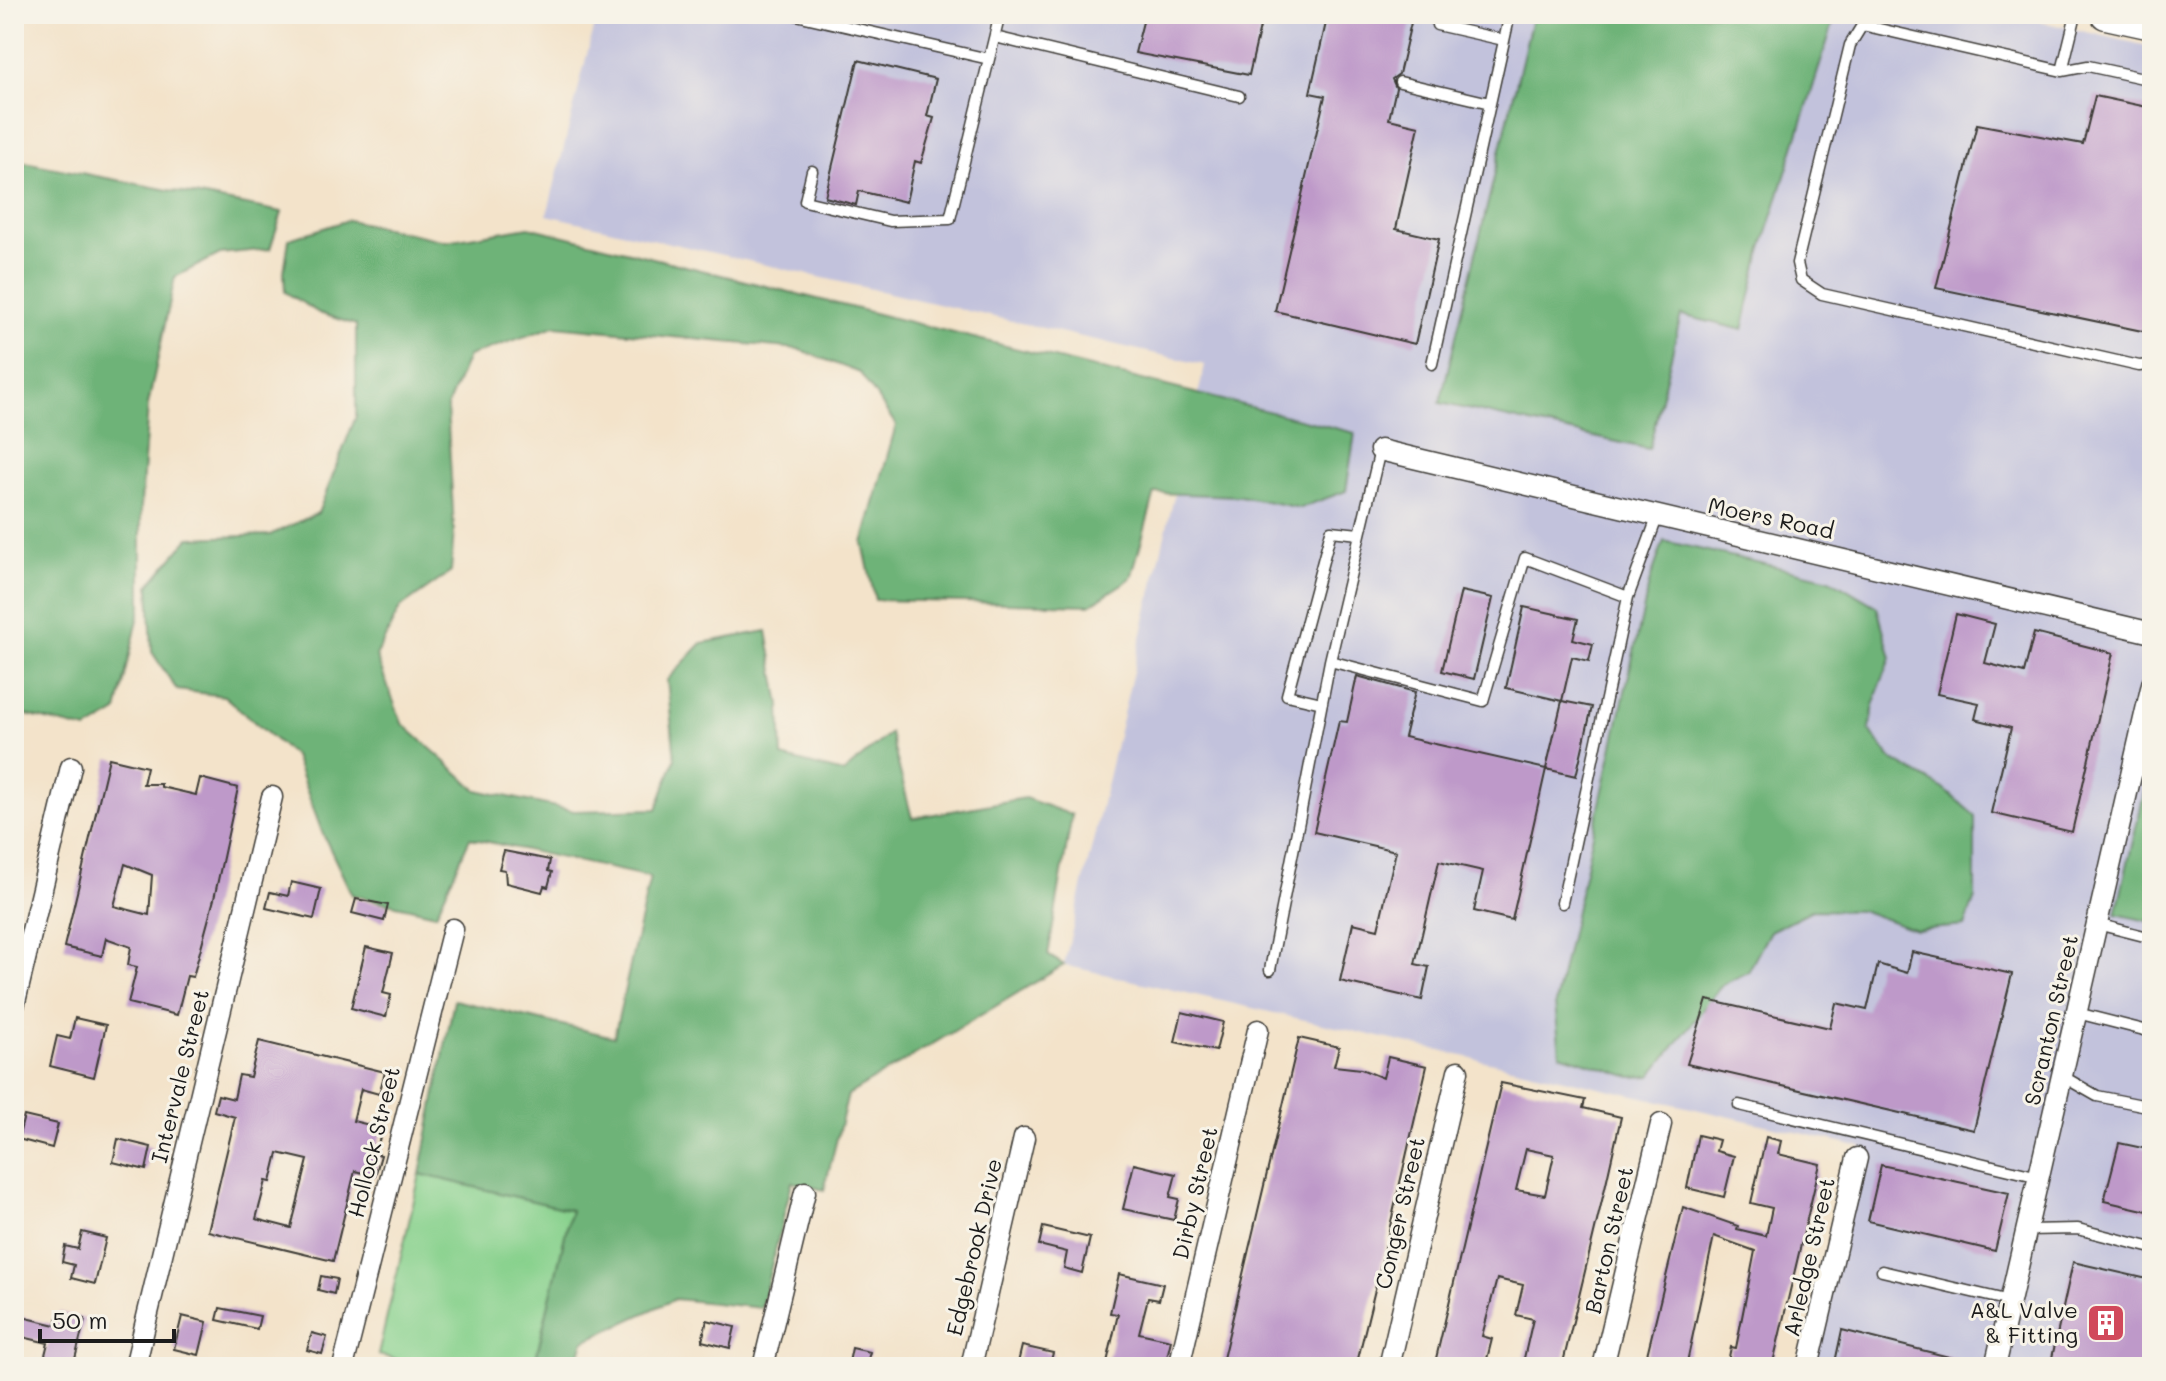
<svg xmlns="http://www.w3.org/2000/svg" width="2166" height="1381" viewBox="0 0 2166 1381" font-family="Mali,sans-serif">
<style>
.industrial{fill:#c2c2dc}
.green{fill:#88d18d;stroke:#527654;stroke-width:2}
.forest{fill:#6eb378;stroke:#45684a;stroke-width:2}
.building{fill:#be99c9;fill-rule:evenodd}
.lines{fill:none;stroke-linecap:round;stroke-linejoin:round}
.service-casing{stroke:#3c3a36;stroke-width:13}
.minor-casing{stroke:#3c3a36;stroke-width:23}
.secondary-casing{stroke:#3c3a36;stroke-width:33}
.service{stroke:#fff;stroke-width:10}
.minor{stroke:#fff;stroke-width:20}
.secondary{stroke:#fff;stroke-width:30}
.labels{text-anchor:middle;stroke-width:6;stroke-linejoin:round;paint-order:stroke}
.street-label{font-size:22px;fill:#1c1c1c;stroke:#f7f3e8}
.poi-label{font-size:22px;fill:#1c1c1c;stroke:#f7f3e8;text-anchor:end}
</style>
<rect width="100%" height="100%" fill="#f7f3e8"/>
<filter id="ink" filterUnits="userSpaceOnUse"><feTurbulence type="fractalNoise" baseFrequency=".0125" numOctaves="2"/><feDisplacementMap in="SourceGraphic" scale="16" xChannelSelector="R" yChannelSelector="G"/><feConvolveMatrix kernelMatrix="1 2 1 2 8 2 1 2 1" color-interpolation-filters="sRGB"/></filter>
<filter id="wash" filterUnits="userSpaceOnUse"><feTurbulence type="fractalNoise" baseFrequency=".006" numOctaves="4" result="noise"/><feDisplacementMap in="SourceGraphic" scale="32" xChannelSelector="R" yChannelSelector="G"/><feGaussianBlur stdDeviation="1.8" result="paint"/><feColorMatrix in="noise" values="0 0 0 0 0 0 0 0 0 0 0 0 0 0 0 0 0 1.4 0 .05"/><feComposite in="paint" operator="in"/></filter>
<g filter="url(#wash)">
<rect width="100%" height="100%" fill="#f3e3ca"/>
<path class="industrial" d="M597 14H2007L2152 47V1367H1811L1862 1147 1064 965 1205 365 547 215Z"/>
<path class="green" d="M420 1174 571 1210 534 1367H429L378 1355Z"/>
<path class="forest" d="M1533 14H1836L1761 252 1743 330 1681 315 1649 449 1440 403Z
M14 160 282 212 270 249 220 254 175 277 148 405 141 503V606L117 712 87 730 14 712Z
M348 220 446 241 529 227 1355 433 1346 491 1300 508 1240 496 1155 493 1131 578 1090 605 875 600 863 543 896 425 860 373 798 349 555 326 468 356 447 407 454 529 451 572 400 608 376 656 402 723 477 790 574 811 657 809 675 759 667 680 702 643 767 631 780 705 782 757 843 773 890 733 912 818 1025 798 1072 815 1048 955 1064 965 848 1095 824 1190 792 1182 761 1308 675 1299 584 1341 576 1367H534L571 1210 420 1174 454 1000 614 1037 650 877 470 838 436 914 352 895 322 832 294 756 224 696 177 690 152 652 149 585 189 538 270 535 318 513 356 416V325L319 313 285 292 284 272 289 239Z
M1664 541 1830 579 1877 607 1891 658 1876 696 1869 730 1891 759 1944 789 1975 816V897L1965 926 1916 930 1863 911 1812 910 1770 931 1748 972 1722 985 1651 1076 1631 1077 1560 1054 1555 1004 1650 580Z
M2152 759V922L2116 914Z"/>
<g id="blocks">
<path class="building" d="M1145 14H1263L1249 75 1135 53Z
M1328 14H1413L1399 74 1392 79 1396 88 1389 119 1419 126 1396 229 1439 239 1415 344 1275 311 1325 96 1310 93Z
M858 60 936 79 927 116 934 118 921 163 915 161 906 202 859 191 856 205 825 197Z
M2095 96 2152 108V312L2147 332 1936 288 1977 124 2083 144Z
M1461 591 1493 598 1474 679 1442 671Z
M1524 607 1578 619 1573 639 1593 644 1589 661 1572 657 1562 701 1506 688Z
M1956 614 1995 624 1985 663 2024 673 2034 633 2113 653 2072 832 1991 813 2011 728 1975 719 1979 703 1937 694Z
M1357 676 1415 692 1404 737 1546 769 1512 920 1474 911 1483 871 1439 861 1415 964 1429 967 1422 1000 1340 981 1353 923 1378 929 1396 851 1314 832 1339 721 1347 722Z
M1562 701 1592 707 1576 776 1546 769Z
M109 758 147 767 143 784H161V787L196 795 200 778 238 788 214 899 193 977 187 976 177 1015 128 1003 137 967 128 965 131 947 106 938 102 956 64 947ZM125 864 152 875 149 915 114 906Z
M504 851 550 860 548 871 552 872 548 887 544 886 542 892 506 883 505 870 499 869Z
M291 882 321 889 314 919 266 908 270 892 288 896Z
M356 899 388 905 384 921 352 913Z
M366 947 393 953 383 993 391 995 386 1017 351 1008Z
M1912 952 2012 974 1974 1130 1687 1064 1707 1000 1830 1028 1836 1003 1867 1010 1878 964 1907 973Z
M1182 1012 1223 1022 1216 1051 1175 1042Z
M75 1018 106 1025 94 1077 50 1066 57 1036 70 1039Z
M1299 1038 1339 1047 1334 1066 1361 1069 1383 1078 1388 1057 1427 1066 1382 1261 1356 1367H1221Z
M259 1041 385 1072 379 1094 361 1089 353 1121 382 1128 376 1154 381 1155 375 1176 355 1171 333 1261 208 1231 235 1117 214 1111 218 1095 234 1099 239 1075 250 1077ZM278 1153 308 1160 291 1228 256 1219 266 1181 271 1182Z
M1501 1083 1585 1100 1583 1108 1621 1117 1605 1188 1562 1367H1522L1533 1319 1516 1315 1523 1285 1497 1279 1482 1336 1492 1339 1485 1367H1434ZM1526 1149 1554 1155 1545 1195 1516 1190Z
M24 1116 58 1124 52 1148 18 1139Z
M1698 1135 1719 1140 1716 1151 1734 1156 1724 1197 1687 1188Z
M1766 1137 1781 1141 1778 1154 1820 1164 1772 1367H1727L1731 1347 1736 1348 1755 1251 1714 1236 1686 1367H1644L1683 1207 1738 1226 1737 1229 1766 1236 1772 1208 1751 1203Z
M118 1139 151 1147 146 1170 113 1162Z
M2119 1143 2152 1150V1212L2104 1201Z
M1134 1164 1176 1174 1170 1197 1179 1199 1174 1220 1123 1209Z
M1881 1165 2009 1193 1995 1251 1868 1221Z
M1043 1227 1090 1238 1082 1273 1064 1268 1067 1252 1039 1245Z
M82 1232 106 1238 95 1284 71 1278 74 1265 62 1262 65 1246 78 1249Z
M2073 1262 2152 1280V1367H2050Z
M1119 1274 1163 1284 1159 1300 1148 1298 1139 1333 1171 1340 1165 1366 1153 1363 1152 1367H1106L1118 1314 1110 1313Z
M321 1276 337 1279 334 1294 318 1290Z
M220 1308 260 1316 257 1329 217 1320Z
M59 1312 85 1319 73 1367H42L48 1343 14 1335V1315L56 1325Z
M182 1316 207 1322 199 1355 174 1349Z
M707 1320 735 1327 730 1348 702 1341Z
M1842 1330 1969 1362V1367H1834Z
M312 1333 327 1337 322 1354 307 1350Z
M1022 1346 1053 1353 1049 1367H1017Z
M852 1348 870 1352 866 1367H848Z"/>
</g>
</g>
<g filter="url(#ink)">
<use href="#blocks" fill-opacity="0" stroke="#3c3a36" stroke-width="2"/>
<g class="lines">
<g class="service-casing">
<path id="service" d="M792 14 989 59
M1869 14 1850 45 1797 263 1801 280 1822 294 2139 366 2152 365
M1437 25 1504 40
M1862 25 2062 71 2088 66 2152 80
M995 37 1239 96
M2062 71 2076 14
M1400 82 1490 103
M812 171 805 201 890 221 950 219 1000 14
M1432 364 1510 14
M1330 661 1483 701 1525 558 1628 597
M1322 703 1287 695 1331 531 1359 534
M1562 903 1628 597 1657 518
M2097 924 2152 938
M1270 970 1330 661 1380 450
M2077 1013 2152 1032
M2062 1076 2097 1096 2152 1107
M1739 1105 2039 1177
M2027 1230 2078 1229 2152 1248
M1882 1271 2010 1301"/>
</g>
<g class="minor-casing">
<path id="minor" d="M1380 450C1637 513 1895 571 2152 633
M14 1006 71 767
M135 1367 272 797
M343 1367 453 929
M763 1367 805 1192
M971 1367 1024 1138
M1179 1367 1258 1030
M1389 1367 1458 1071
M1603 1367 1661 1124
M1808 1367 1857 1158
M1995 1367 2152 684"/>
</g>
<g class="secondary-casing">
<path id="secondary" d="M2106 14 2152 24"/>
</g>
<use href="#service" class="service"/>
<use href="#minor" class="minor"/>
<use href="#secondary" class="secondary"/>
</g>
</g>
<defs>
<g id="building-square" transform="scale(2)"><rect x="-9" y="-9" width="18" height="18" rx="4" fill="#d1495b" stroke="#f7f3e8"/><path d="M-4-6H4V6H1V3H-1V6H-4ZM-2.5-4.3h1.7v1.8h-1.7ZM.8-4.3h1.7v1.8H.8ZM-2.5-1h1.7V.8h-1.7ZM.8-1h1.7V.8H.8Z" fill="#fff"/></g>
</defs>
<g fill-rule="evenodd">
<use href="#building-square" x="2106" y="1323"/>
</g>
<g class="labels">
<g class="street-label">
<text transform="translate(1771 518) rotate(12)" y="8">Moers Road</text>
<text transform="translate(2051 1020) rotate(-77)" y="8">Scranton Street</text>
<text transform="translate(180 1076) rotate(-76)" y="8">Intervale Street</text>
<text transform="translate(374 1142) rotate(-76)" y="8">Hollock Street</text>
<text transform="translate(1195 1193) rotate(-77)" y="8">Dirby Street</text>
<text transform="translate(1400 1213) rotate(-77)" y="8">Conger Street</text>
<text transform="translate(1609 1240) rotate(-77)" y="8">Barton Street</text>
<text transform="translate(974 1247) rotate(-77)" y="8">Edgebrook Drive</text>
<text transform="translate(1809 1257) rotate(-77)" y="8">Arledge Street</text>
</g>
<g class="poi-label">
<text x="2078" y="1318">A&amp;L Valve<tspan x="2078" dy="25">&amp; Fitting</tspan></text>
</g>
</g>
<rect width="2166" height="1381" fill="none" stroke="#f7f3e8" stroke-width="48"/>
<path d="M40 1329v12h134v-12" fill="none" stroke="#1c1c1c" stroke-width="4"/>
<text x="52" y="1329" font-size="24" fill="#1c1c1c" stroke="#f7f3e8" stroke-width="6" paint-order="stroke">50 m</text>
</svg>
